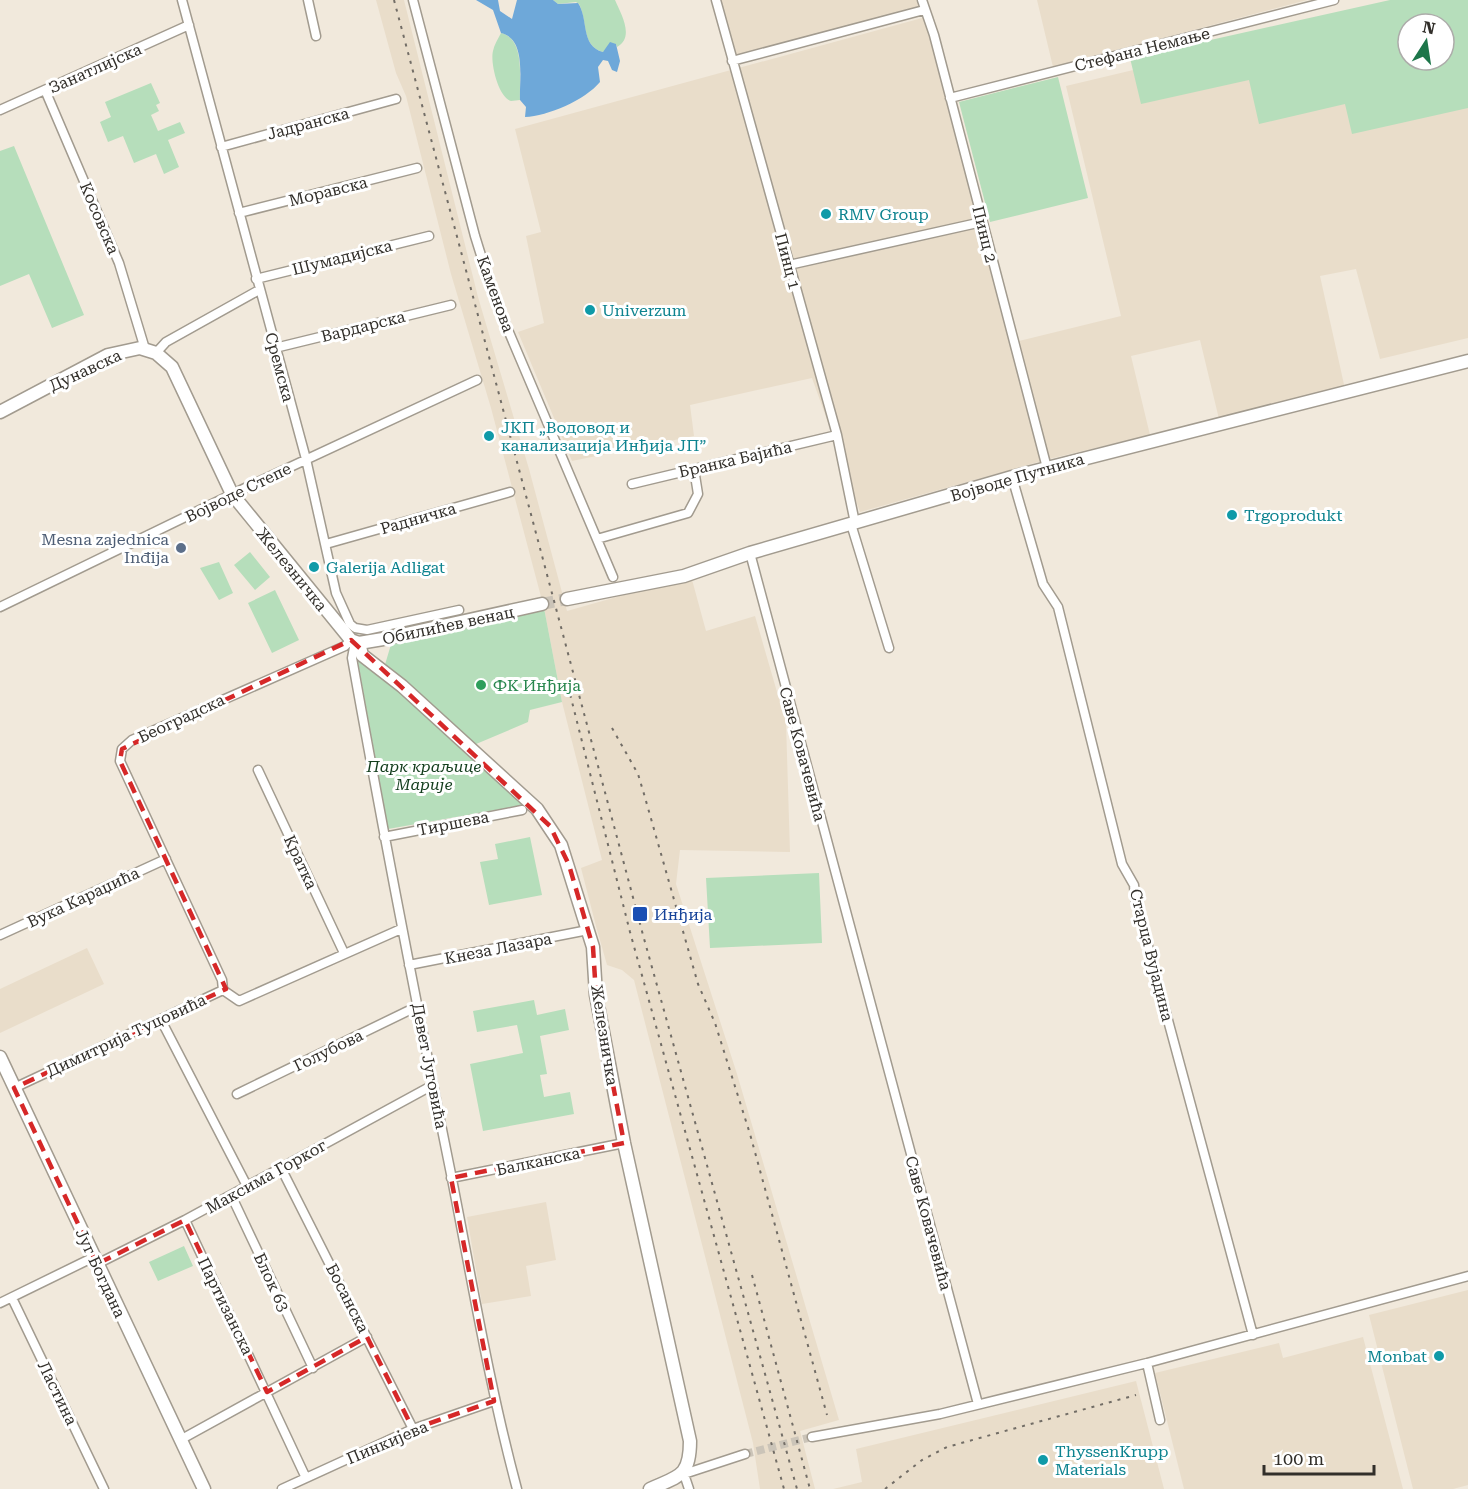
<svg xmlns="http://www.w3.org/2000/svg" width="1468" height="1489" viewBox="0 0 1468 1489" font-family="'Roboto Serif',serif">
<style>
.built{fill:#e9ddca;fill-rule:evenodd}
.green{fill:#b6debb;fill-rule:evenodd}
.water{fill:#6ea8d9}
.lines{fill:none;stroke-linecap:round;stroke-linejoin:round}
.street-tunnel{stroke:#cbc4b8;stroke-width:8;stroke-dasharray:8 4;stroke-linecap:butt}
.secondary-tunnel{stroke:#cbc4b8;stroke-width:12;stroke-dasharray:12 6;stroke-linecap:butt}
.street-casing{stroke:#a29b8f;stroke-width:11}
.secondary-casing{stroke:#a29b8f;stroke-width:15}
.street{stroke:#fff;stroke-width:8}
.secondary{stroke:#fff;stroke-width:12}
.rail{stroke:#726d66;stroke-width:2;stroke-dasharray:3 6;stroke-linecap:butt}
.marked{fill:none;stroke:#d62828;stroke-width:4.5;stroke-dasharray:12 8;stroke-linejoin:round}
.culture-dot{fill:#0f9aa8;stroke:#fff;stroke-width:2}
.service-dot{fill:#5c6f8a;stroke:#fff;stroke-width:2}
.leisure-dot{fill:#2e9e5b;stroke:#fff;stroke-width:2}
.transit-dot{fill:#1a4fb4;stroke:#fff;stroke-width:2}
.labels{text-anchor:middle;stroke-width:6;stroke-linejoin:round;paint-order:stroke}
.street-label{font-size:16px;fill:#322f2a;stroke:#fff}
.culture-label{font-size:16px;fill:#0d838f;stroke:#fff;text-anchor:start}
.service-label{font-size:16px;fill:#4e5e75;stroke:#fff;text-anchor:end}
.leisure-label{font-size:16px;fill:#27864d;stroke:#fff;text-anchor:start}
.park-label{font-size:16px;font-style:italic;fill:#123d1c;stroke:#fff}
.transit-label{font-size:16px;fill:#164399;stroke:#fff;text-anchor:start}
</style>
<rect width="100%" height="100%" fill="#f1e9dc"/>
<path class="built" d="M376 0H404L478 297 529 469 567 611 691 576 706 631 755 616 786 723 790 852 680 850 676 884 737 1074 839 1420 800 1431 815 1489H760L753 1443 634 980 622 970 607 965 596 926 581 868 602 860 562 702 544 608 491 408 451 274 406 96 396 73Z
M720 0H916L919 8 737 60Z
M1037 0H1307L1053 67Z
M1427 0H1468V338L1380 359 1356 269 1320 276 1345 389 1219 419 1200 340 1131 356 1150 435 1049 459 860 512 812 378 690 405 694 436 572 461 518 332 544 323 526 236 541 232 515 129 933 15 1019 341 1121 316 1066 86ZM1408 24H1444V60H1408Z
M87 948 104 984 0 1033V989Z
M546 1202 556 1260 526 1266 531 1296 482 1304 467 1217Z
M1468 1290V1485L1453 1489H1413L1369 1315Z
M1363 1337 1403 1489H1184L1155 1373 1279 1343 1283 1358Z
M1136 1381 1164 1489H833L862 1482 856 1449Z"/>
<path class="green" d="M553 0H615C621 14 635 37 617 47L616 44 603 52C581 46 588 21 579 4L576 2 558 4Z
M1390 0H1468V108L1352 134 1345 104 1259 124 1249 80 1141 104 1130 58ZM1408 24H1444V60H1408Z
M501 33C526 39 519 81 520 100 517 100 514 101 511 101 498 97 490 62 493 51 494 45 498 39 501 33Z
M1058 77 1088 198 990 222 959 102Z
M151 83 160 103 156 105 159 111 151 115 158 131 180 122 185 133 168 140 179 167 164 174 156 154 134 163 123 136 108 142 100 122 111 117 105 102Z
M14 146 84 315 52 328 29 274 0 286V151Z
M250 552 270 577 255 590 234 565Z
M219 562 233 593 219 600 200 568Z
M275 590 299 640 272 653 248 603Z
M544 608 562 702 530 710 528 722 469 747 384 668 392 641Z
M356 651 524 805 388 829Z
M530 837 542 895 489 905 480 862 498 859 495 844Z
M819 873 822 943 710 948 706 878Z
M534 1000 537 1015 565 1009 569 1030 540 1036 547 1074 540 1075 544 1097 570 1092 574 1114 483 1131 470 1064 523 1053 517 1025 477 1032 473 1011Z
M184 1246 193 1266 158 1281 149 1262Z"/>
<path class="water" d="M476 0H498L500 11 512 19 517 0H553L558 4 578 3C589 19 580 46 603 52L610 42 616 44 620 61 617 72 612 70 608 61 603 60 598 67 600 82C585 100 548 116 525 117L526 107 520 100C519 81 527 39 501 33L493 10Z"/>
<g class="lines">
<path class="street-tunnel" d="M745 1454 812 1437"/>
<path class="secondary-tunnel" d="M542 604 567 599"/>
<g class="street-casing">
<path id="street" d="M182 0 306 459 336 593 350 624 355 628 367 630 459 610
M308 0 316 36
M413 0 475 236 494 297 613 577
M716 0 837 435 855 523
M922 0 934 35 1047 468
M732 61 924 10
M45 90 119 263 145 349
M950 98 1334 0
M0 110 189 25
M221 147 396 99
M239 213 417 168
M789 265 982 222
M256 279 429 236
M275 348 451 305
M156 353 166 342 259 290
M1012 477 1043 584 1058 607 1122 864 1134 885 1135 898 1253 1335
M632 484 837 435
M851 524 889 648
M597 539 688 513 698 494 694 469
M326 544 510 492
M750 553 978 1404
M0 607 245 488 477 380
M355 642 352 658C383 831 416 1002 451 1174 472 1280 489 1385 517 1489
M258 770 344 953
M384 837 522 810
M0 935 166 859
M409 965 588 930
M223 990 222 980 120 761 122 749 132 740 345 646 351 640
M223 990 239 1001 401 929
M161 1020 247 1186
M14 1088 223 990
M237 1094 418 1006
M281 1168 413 1429
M451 1178 624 1143
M231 1195 313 1368
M185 1220 306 1478
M97 1264 185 1220 433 1085
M12 1298 104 1489
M0 1303 94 1257
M1147 1363 1160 1420
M812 1437 940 1414 1147 1363 1468 1276
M180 1440 367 1337
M282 1489 413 1429 494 1401
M689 1489 684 1474 745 1454"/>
</g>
<g class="secondary-casing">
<path id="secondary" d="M0 412 108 355 140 348 156 353 172 367 232 494 351 640 359 643 383 639 542 604
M567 599 684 576 750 553 1012 477 1468 361
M359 643 362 655 402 686 537 809 561 845 593 947 596 995 624 1143 690 1441C690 1477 679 1476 650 1489
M0 1057 204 1489"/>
</g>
<use href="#street" class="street"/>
<use href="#secondary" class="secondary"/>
<path class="rail" d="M394 0 643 935 797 1489
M568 686 630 932 784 1489
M612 728 638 774 644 794 698 984 715 1023 750 1134 827 1415
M752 1275 810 1489
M885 1489 922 1460 947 1447 1136 1395"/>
</g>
<path class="marked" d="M351 640 550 826 569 865 593 947 596 995 624 1143 451 1178 494 1401 413 1429 367 1337 267 1392 185 1220 97 1264 14 1088 226 989 120 761 122 749Z"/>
<g class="culture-dot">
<circle cx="826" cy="214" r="6"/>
<circle cx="590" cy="310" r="6"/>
<circle cx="489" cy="436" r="6"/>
<circle cx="1232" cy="515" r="6"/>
<circle cx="314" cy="567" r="6"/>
<circle cx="1439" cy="1356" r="6"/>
<circle cx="1043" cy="1460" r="6"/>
</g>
<circle class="service-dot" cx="181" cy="548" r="6"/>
<circle class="leisure-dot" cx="481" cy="685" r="6"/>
<rect class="transit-dot" x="632" y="906" width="16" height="16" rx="3"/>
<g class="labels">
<g class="street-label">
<text transform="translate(1142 49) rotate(-14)" y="6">Стефана Немање</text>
<text transform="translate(95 68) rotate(-24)" y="6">Занатлијска</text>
<text transform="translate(308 123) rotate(-15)" y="6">Јадранска</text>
<text transform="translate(328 191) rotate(-14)" y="6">Моравска</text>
<text transform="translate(100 218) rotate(67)" y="6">Косовска</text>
<text transform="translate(985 234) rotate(76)" y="6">Пинц 2</text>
<text transform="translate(342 257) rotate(-14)" y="6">Шумадијска</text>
<text transform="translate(788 261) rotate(75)" y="6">Пинц 1</text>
<text transform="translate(496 294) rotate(70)" y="6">Каменова</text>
<text transform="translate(363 326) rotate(-14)" y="6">Вардарска</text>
<text transform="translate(280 367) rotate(75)" y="6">Сремска</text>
<text transform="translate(85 370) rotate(-25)" y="6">Дунавска</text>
<text transform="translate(735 459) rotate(-13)" y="6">Бранка Бајића</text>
<text transform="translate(1017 477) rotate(-16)" y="6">Војводе Путника</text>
<text transform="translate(238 492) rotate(-26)" y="6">Војводе Степе</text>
<text transform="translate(418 518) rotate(-16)" y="6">Радничка</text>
<text transform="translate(292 569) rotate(51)" y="6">Железничка</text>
<text transform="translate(448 625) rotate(-12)" y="6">Обилићев венац</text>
<text transform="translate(181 718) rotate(-25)" y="6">Београдска</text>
<text transform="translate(803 754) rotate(75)" y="6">Саве Ковачевића</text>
<text transform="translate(453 823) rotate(-11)" y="6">Тиршева</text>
<text transform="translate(301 862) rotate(65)" y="6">Кратка</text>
<text transform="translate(83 897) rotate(-25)" y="6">Вука Караџића</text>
<text transform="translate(498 948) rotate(-11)" y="6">Кнеза Лазара</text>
<text transform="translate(1152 955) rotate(76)" y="6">Старца Вујадина</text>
<text transform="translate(126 1035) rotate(-25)" y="6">Димитрија Туцовића</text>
<text transform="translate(605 1035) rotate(81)" y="6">Железничка</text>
<text transform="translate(328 1050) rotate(-26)" y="6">Голубова</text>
<text transform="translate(430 1066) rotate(79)" y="6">Девет Југовића</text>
<text transform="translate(538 1161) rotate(-12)" y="6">Балканска</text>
<text transform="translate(266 1176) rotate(-29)" y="6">Максима Горког</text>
<text transform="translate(929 1223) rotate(75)" y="6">Саве Ковачевића</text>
<text transform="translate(101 1273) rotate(65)" y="6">Југ Богдана</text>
<text transform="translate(272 1282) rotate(65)" y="6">Блок 63</text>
<text transform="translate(348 1298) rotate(63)" y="6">Босанска</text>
<text transform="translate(226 1306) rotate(64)" y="6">Партизанска</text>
<text transform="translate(58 1393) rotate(64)" y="6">Ластина</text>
<text transform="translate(387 1442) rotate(-23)" y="6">Пинкијева</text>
</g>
<g class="culture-label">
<text x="838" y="220">RMV Group</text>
<text x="602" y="316">Univerzum</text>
<text x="501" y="433">ЈКП „Водовод и<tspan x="501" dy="18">канализација Инђија ЈП”</tspan></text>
<text x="1244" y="521">Trgoprodukt</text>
<text x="326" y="573">Galerija Adligat</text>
<text x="1427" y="1362" text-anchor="end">Monbat</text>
<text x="1055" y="1457">ThyssenKrupp<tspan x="1055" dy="18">Materials</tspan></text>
</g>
<g class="service-label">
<text x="169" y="545">Mesna zajednica<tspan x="169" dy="18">Inđija</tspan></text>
</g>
<g class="leisure-label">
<text x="493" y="691">ФК Инђија</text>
</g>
<g class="park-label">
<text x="424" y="772">Парк краљице<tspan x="424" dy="18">Марије</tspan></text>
</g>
<g class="transit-label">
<text x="654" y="920">Инђија</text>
</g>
</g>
<g transform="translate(1426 42) rotate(12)"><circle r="28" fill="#ffffff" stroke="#adacaa" stroke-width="1.5"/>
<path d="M0-4.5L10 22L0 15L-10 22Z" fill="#1d764a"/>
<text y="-9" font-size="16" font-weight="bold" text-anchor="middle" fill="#322f2a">N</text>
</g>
<path d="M1264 1465v9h110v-9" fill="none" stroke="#322f2a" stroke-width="3"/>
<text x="1273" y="1465" font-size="18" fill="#322f2a" stroke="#ffffff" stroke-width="4.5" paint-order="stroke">100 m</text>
</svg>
